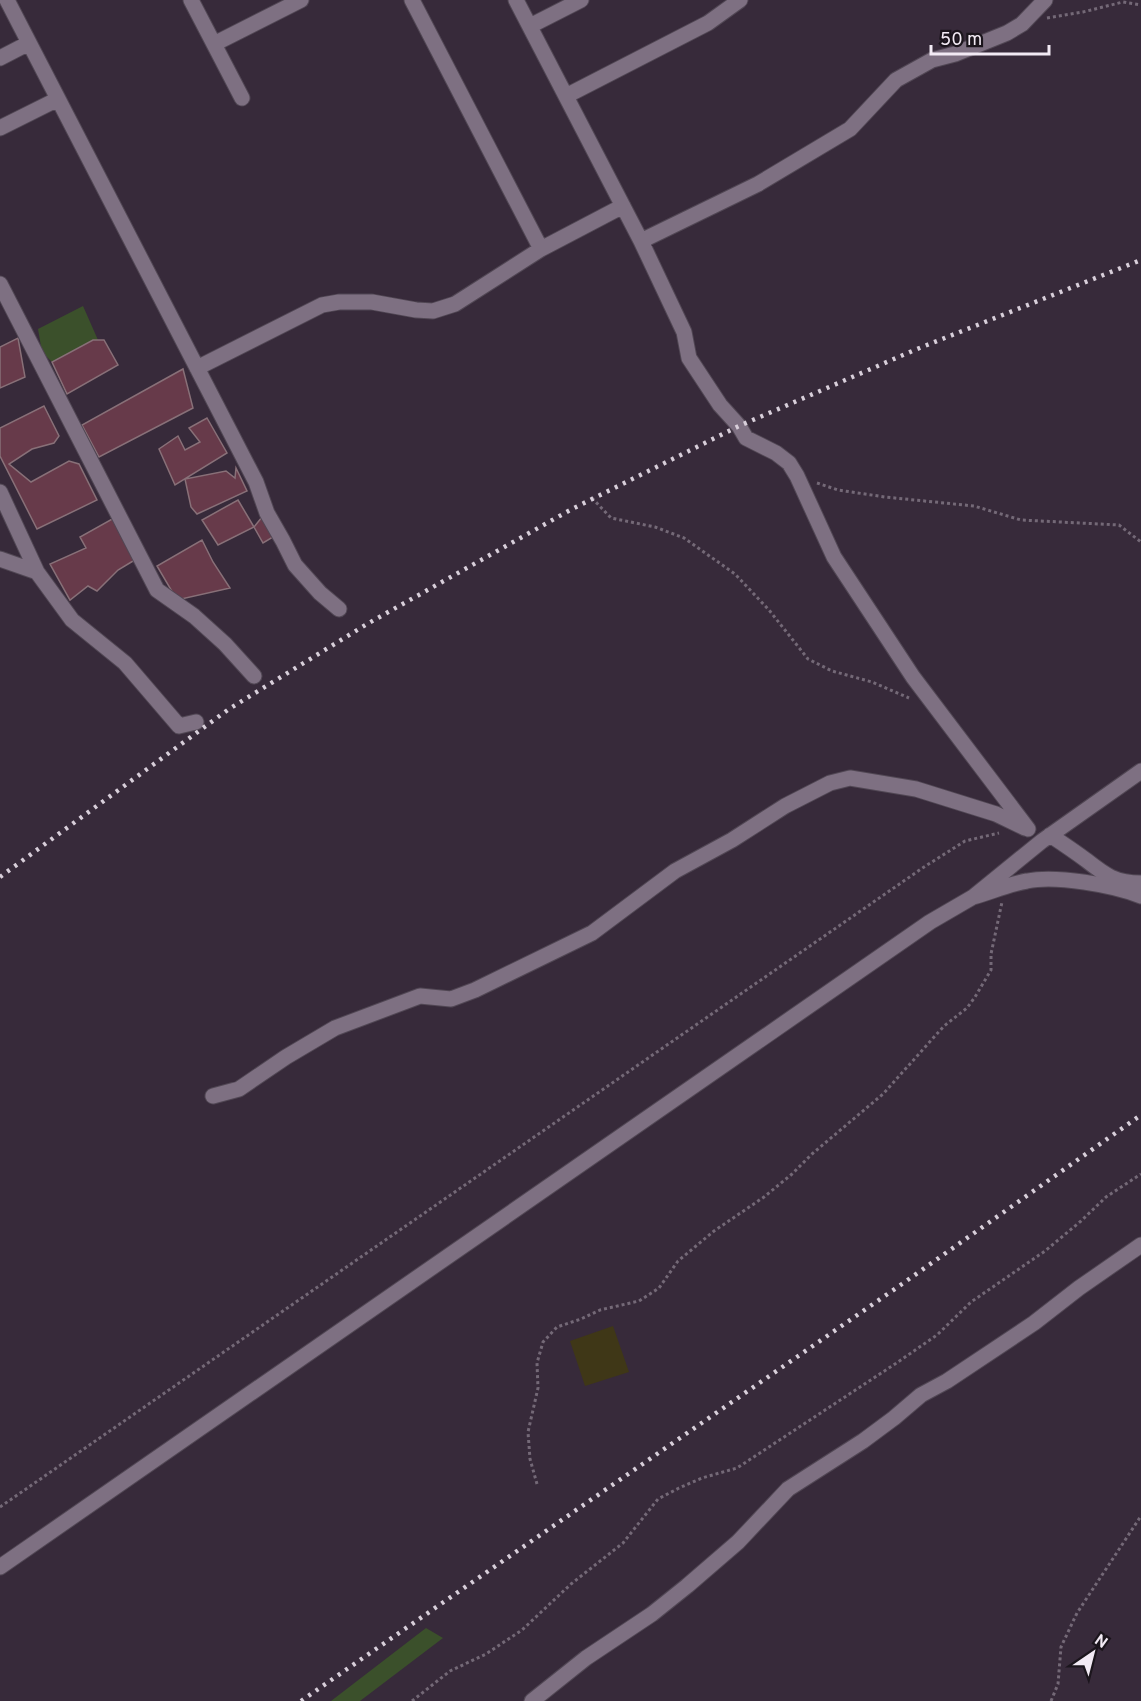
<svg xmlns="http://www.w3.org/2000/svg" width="1141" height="1701" viewBox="0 0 1141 1701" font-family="Overpass,sans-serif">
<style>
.green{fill:#3b502b}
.sand{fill:#3f3717}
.building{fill:#673a4a;stroke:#887078;stroke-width:1.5}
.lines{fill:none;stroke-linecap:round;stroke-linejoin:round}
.minor-casing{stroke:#514754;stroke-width:17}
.path{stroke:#746977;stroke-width:3;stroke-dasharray:3 3;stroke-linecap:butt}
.minor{stroke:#7e7082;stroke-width:15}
.rail{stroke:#d8cfda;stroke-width:4.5;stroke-dasharray:3 6;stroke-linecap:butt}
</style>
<rect width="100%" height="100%" fill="#372a3a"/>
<path class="green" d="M83 306 98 340 52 362 42 352 38 329Z
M426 1628 443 1638 360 1701H331Z"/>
<path class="sand" d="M613 1326 629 1372 585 1386 570 1341Z"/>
<path class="building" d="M18 338 25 377 0 388V347Z
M93 340H104L118 365 67 394 52 362Z
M183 369 193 408 99 457 82 425Z
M44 406 59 436 54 443 32 449 9 464 31 482 69 461 79 464 97 500 37 529 0 456V428Z
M207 418 227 453 175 485 159 449 178 436 185 450 200 442 189 428Z
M236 468 247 491 197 514 191 507 185 479 226 471 235 478Z
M238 500 254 527 218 545 202 520Z
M262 517 273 537 263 543 254 527Z
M114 518 131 547 133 561 118 570 97 591 88 586 70 600 50 564 86 548 80 537Z
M202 540 213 562 230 588 177 600 157 566Z"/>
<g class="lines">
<g class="minor-casing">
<path id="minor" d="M7 0 256 482 267 513 283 541 295 565 320 593 339 609
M191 0 242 98
M412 0 541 249
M516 0 641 241 684 332 689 358 720 405 739 426 746 438 776 453 789 463 797 476 834 557 913 677 1028 829
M530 26 581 0
M214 44 301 0
M0 58 29 43
M566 96 708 23 740 0
M0 128 58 99
M641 241 758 184 850 129 896 80 932 60 955 54 1007 33 1022 24 1045 0
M0 284 157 590 194 616 225 644 254 676
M197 368 322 305 339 302H372L416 310 433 311 455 304 541 249 623 206
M0 492 37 572 72 620 125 663 179 726 196 722
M0 559 37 572
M1141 771 1042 841 973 897C991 892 1009 884 1027 881 1056 875 1113 885 1141 896
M1050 835C1062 843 1074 851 1086 860 1105 875 1115 883 1141 883
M213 1096 239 1089 286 1057 335 1028 420 996 451 999 475 990 592 933 675 871 732 840 785 806 830 783 850 778 916 789 996 814 1025 828
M0 1567 930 922 973 897
M532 1701 586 1658 652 1614 687 1586 738 1542 788 1489 863 1441 894 1418 921 1395 947 1381 1034 1323 1079 1288 1141 1245"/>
</g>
<path class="path" d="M1047 18 1083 12 1123 2 1141 5
M817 483 838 490 885 497 974 506 1021 520 1119 525 1141 542
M592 498 611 518 655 527 684 538 735 574 769 610 808 659 832 671 872 682 909 698
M537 1484 530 1459 528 1432 538 1388 537 1363 543 1342 557 1327 581 1319 600 1310 639 1301 659 1288 678 1261 714 1231 764 1197 792 1174 812 1154 883 1094 944 1026 967 1008 975 997 991 970V954L1002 902
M0 1507 924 867 965 841 999 833
M412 1701 450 1671 486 1654 522 1630 571 1584 623 1543 658 1499 679 1488 702 1478 737 1468 895 1364 937 1335 971 1302 1045 1251 1081 1221 1106 1197 1141 1174
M1051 1701 1058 1684 1061 1647 1077 1613 1141 1516"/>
<use href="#minor" class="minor"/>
<path class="rail" d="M0 877 229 709 367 624 572 509 739 426 917 349 1141 260
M301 1701 902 1284 1141 1115"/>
</g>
<g transform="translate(1093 1653) rotate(35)" stroke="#1b151c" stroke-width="4.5" paint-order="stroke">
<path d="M0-4.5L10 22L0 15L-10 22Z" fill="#f2eaf4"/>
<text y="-9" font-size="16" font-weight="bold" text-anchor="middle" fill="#f2eaf4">N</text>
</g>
<path d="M931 45v9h118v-9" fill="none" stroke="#f2eaf4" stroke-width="3"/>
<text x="940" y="45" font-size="18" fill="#f2eaf4" stroke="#1b151c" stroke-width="4.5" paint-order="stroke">50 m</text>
</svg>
